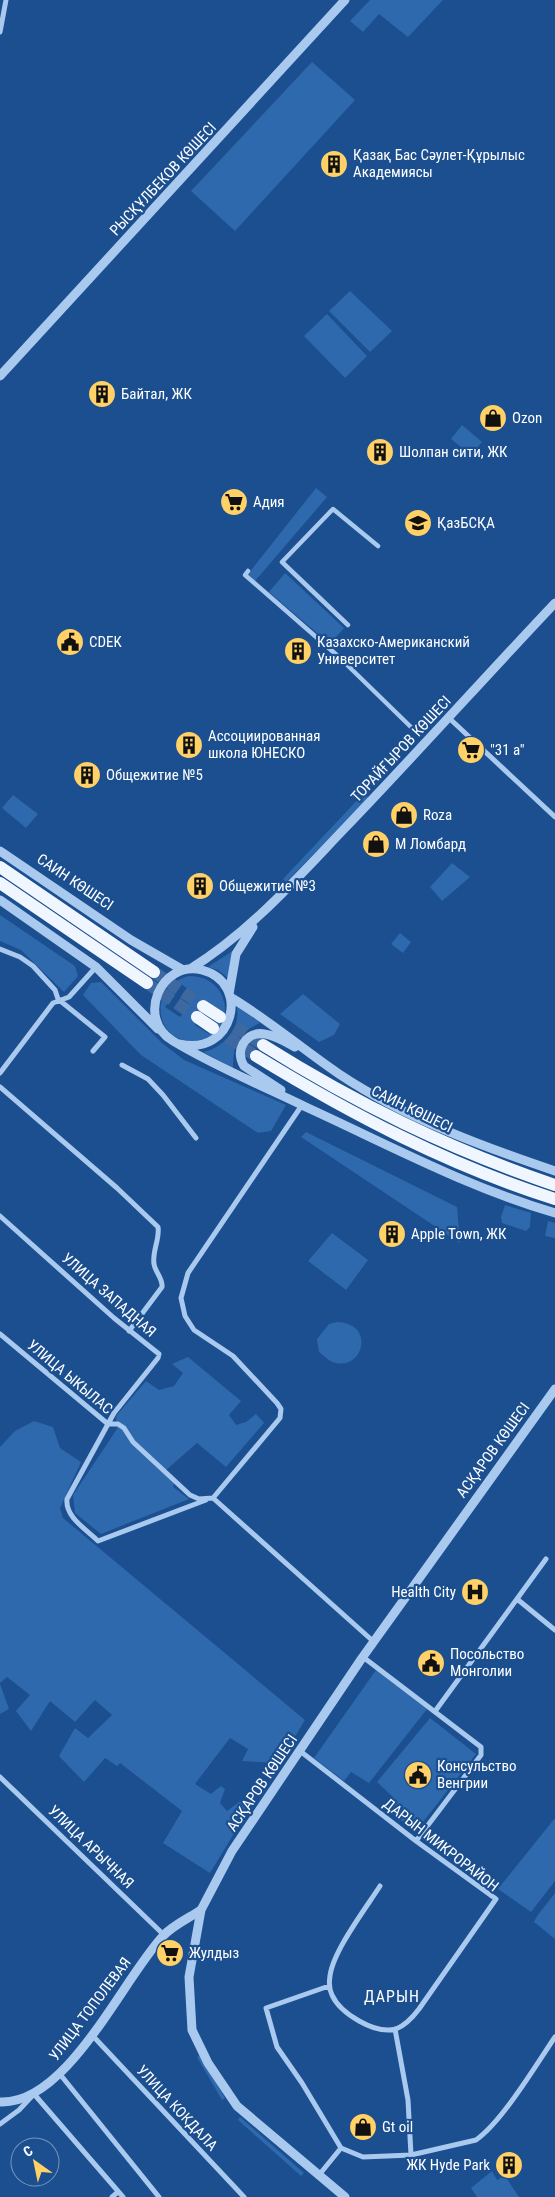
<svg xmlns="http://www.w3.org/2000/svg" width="555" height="2197" viewBox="0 0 555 2197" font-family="'Roboto Condensed',sans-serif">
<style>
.green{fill:#2e69ad;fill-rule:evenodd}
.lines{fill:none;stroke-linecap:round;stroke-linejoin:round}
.primary-tunnel{stroke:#3d69a0;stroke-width:12;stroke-dasharray:12 6;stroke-linecap:butt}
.pedestrian{stroke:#a9c9ee;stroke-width:4.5}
.minor{stroke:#a9c9ee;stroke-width:5}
.tertiary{stroke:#a9c9ee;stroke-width:9}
.primary{stroke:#f0f6ff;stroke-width:12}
.labels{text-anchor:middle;stroke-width:4.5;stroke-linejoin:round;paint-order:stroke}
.poi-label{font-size:15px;fill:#fff;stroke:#1b4f8f;text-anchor:start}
.street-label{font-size:15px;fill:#fff;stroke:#1b4f8f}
.neighbourhood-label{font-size:16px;letter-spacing:1px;fill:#fff;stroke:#1b4f8f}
</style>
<rect width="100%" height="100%" fill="#1b4f8f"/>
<path class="green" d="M370 0H443L408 37 379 14 363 32 350 21Z
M312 62 355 100 235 231 191 191Z
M350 291 392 331 370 352 329 311Z
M327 314 367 356 345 378 304 336Z
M462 425 482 442 471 455 451 439Z
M316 488 327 497 255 581 248 574Z
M285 573 344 628 330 644 269 592Z
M364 793 369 798 286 882 283 879Z
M13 795 38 814 26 828 2 808Z
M452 863 470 877 442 901 430 887Z
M0 915 75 966 78 976 64 992 21 950 0 941Z
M400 933 411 942 403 953 391 944Z
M234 950 228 978 218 970 208 967Z
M189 976C235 976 237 1038 194 1041 154 1043 147 986 189 976ZM181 984 196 994 180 1017 165 1007ZM209 1004 223 1013 209 1034 195 1025Z
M101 982 162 1043 184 1060 286 1105 271 1131 258 1133 141 1055 83 995 91 983Z
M303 994 340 1024 334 1035 319 1042 280 1014Z
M236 1004 260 1023C236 1034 234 1042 233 1068L203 1052C224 1048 243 1026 236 1004Z
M306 1132 457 1207 460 1243 301 1137Z
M505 1205 531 1213 530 1227 526 1231 502 1223 501 1217Z
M548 1221 555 1223V1238L545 1236Z
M332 1233 368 1260 346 1290 308 1261Z
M337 1322C375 1323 364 1369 336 1363 330 1362 324 1356 319 1352L317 1339 329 1324Z
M188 1357 241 1401 229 1415 236 1425 246 1422 256 1414 264 1423 226 1467 197 1443 166 1470 175 1481 173 1487 189 1499 101 1534 75 1513 73 1495 117 1429 116 1416 146 1381 159 1390 174 1386 183 1373 172 1364Z
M34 1421 53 1427 60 1448 81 1462 60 1508 63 1518 305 1720 279 1763 242 1761 248 1749 230 1738 195 1784 211 1794 221 1786 225 1789 220 1803 227 1811 243 1799 252 1804 210 1873 163 1843 182 1811 120 1763 117 1766 105 1758 84 1782 59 1756 75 1728 88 1738 112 1715 95 1700 75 1722 50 1701 31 1731 16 1711 30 1695 7 1677 0 1683V1447L15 1431Z
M376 1670 427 1709 369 1783 351 1772 344 1781 314 1758Z
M0 1684 9 1709 0 1714Z
M430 1718 476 1754 416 1831 384 1808 393 1797 377 1782Z
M555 1818V1881L531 1912 498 1889Z
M555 1893V1939L534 1922 537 1916Z
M200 2055 225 2098 222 2100 197 2057Z
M240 2117 304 2173 301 2176 238 2120Z
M492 2171 497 2180 505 2176 519 2197H477L471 2188Z"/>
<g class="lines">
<path class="primary-tunnel" d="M154 972 203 1006
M147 983 197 1017
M220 1017 263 1045
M213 1028 256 1056"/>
<path class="pedestrian" d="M248 571 245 575 339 657 414 730
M348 625 282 562 333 509 378 546"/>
<path class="minor" d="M0 32 6 0
M449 718 555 817
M0 949 20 957 33 966 55 990 58 999 105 1037 93 1051
M122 1065 148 1079 163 1095 196 1138
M0 1073 53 1003 69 997 96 967
M0 1087 117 1188 158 1227C160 1239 152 1251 154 1264 155 1272 163 1278 162 1287L129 1331
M0 1216 114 1318 159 1354 158 1358 114 1413 108 1424H118L124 1428 133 1442 190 1495 199 1499 213 1498 280 1418 281 1409 277 1403 233 1356 194 1330 185 1316 181 1298 188 1273 302 1105
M0 1334 108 1424 67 1499C65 1517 86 1529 98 1541L206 1500
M213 1498 374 1642
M517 1599 555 1630
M363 1657 481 1747V1755L416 1841
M436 1710 546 1559
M300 1751 416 1841 496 1899 419 2009C413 2017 406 2025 396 2029 375 2035 340 2013 332 1995 329 1989 329 1982 330 1976 333 1951 366 1908 380 1886
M0 1777 164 1935
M329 1986 266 2008 277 2047 302 2083 341 2148 363 2157 411 2155 476 2140C502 2122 536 2065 555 2037
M395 2029 408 2100 411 2155
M92 2035 244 2197
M59 2073 159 2197
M0 2124 19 2110 34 2094 123 2197
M319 2175 341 2148
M112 2197 118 2192"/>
<path class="tertiary" d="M0 376 345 0
M0 851 131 940 183 970
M0 900 96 967 158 1029
M190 969C251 931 297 878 346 827 417 753 485 677 555 603
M229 994 236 954 253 927
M230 997C269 1020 302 1049 339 1074 405 1118 481 1146 555 1171
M180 1044C233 1057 252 983 202 970 160 960 136 1019 173 1041 216 1067 263 1086 308 1108 391 1146 467 1187 555 1213
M281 1090 244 1066C240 1059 239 1051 243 1044 255 1023 280 1039 295 1047
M0 2102C67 2105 122 1980 163 1936 173 1925 189 1918 201 1910
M345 2197 237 2106 208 2063 192 2030 189 1977 201 1910 232 1851 362 1658 555 1389"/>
<path class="primary" d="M0 867 154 972
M0 883 147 983
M203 1006 220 1017
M197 1017 213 1028
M263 1045C357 1104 449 1149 555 1185
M256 1056C351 1114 448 1165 555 1199"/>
</g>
<defs>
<g id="building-disc" transform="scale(1.4375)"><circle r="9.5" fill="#ffd166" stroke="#1b4f8f"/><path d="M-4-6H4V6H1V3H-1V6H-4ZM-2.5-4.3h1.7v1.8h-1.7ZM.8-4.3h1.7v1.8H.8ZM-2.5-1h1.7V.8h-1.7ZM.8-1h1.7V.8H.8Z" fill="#111"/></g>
<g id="shop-disc" transform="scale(1.4375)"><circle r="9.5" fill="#ffd166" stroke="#1b4f8f"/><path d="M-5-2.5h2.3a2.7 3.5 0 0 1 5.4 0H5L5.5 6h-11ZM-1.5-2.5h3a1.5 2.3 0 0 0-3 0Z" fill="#111"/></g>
<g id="supermarket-disc" transform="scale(1.4375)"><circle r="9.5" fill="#ffd166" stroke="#1b4f8f"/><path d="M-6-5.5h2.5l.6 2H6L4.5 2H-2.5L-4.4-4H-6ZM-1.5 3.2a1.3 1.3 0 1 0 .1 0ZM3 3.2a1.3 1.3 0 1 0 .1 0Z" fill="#111"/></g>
<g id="university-disc" transform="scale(1.4375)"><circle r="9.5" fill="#ffd166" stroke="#1b4f8f"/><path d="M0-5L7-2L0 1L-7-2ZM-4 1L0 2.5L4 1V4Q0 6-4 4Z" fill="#111"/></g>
<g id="civic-disc" transform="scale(1.4375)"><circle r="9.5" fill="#ffd166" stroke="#1b4f8f"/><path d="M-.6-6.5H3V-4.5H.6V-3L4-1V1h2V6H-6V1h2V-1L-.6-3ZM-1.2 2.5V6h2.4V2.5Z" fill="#111"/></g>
<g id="hospital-disc" transform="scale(1.4375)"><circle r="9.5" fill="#ffd166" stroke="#1b4f8f"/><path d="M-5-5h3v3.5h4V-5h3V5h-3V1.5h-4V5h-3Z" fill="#111"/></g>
</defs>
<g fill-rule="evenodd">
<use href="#building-disc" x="334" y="164"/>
<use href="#building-disc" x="102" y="394"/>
<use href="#shop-disc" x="493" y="418"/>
<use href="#building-disc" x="380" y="452"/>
<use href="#supermarket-disc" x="234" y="502"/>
<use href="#university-disc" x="418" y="523"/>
<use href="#civic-disc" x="70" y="642"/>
<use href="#building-disc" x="298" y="651"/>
<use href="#building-disc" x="189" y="745"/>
<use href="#supermarket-disc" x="471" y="750"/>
<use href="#building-disc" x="87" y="775"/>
<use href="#shop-disc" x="404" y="815"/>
<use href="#shop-disc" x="376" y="844"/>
<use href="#building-disc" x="200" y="886"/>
<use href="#building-disc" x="392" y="1234"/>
<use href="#hospital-disc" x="475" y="1592"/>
<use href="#civic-disc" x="431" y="1663"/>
<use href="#civic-disc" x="418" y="1775"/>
<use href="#supermarket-disc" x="170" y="1953"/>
<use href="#shop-disc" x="363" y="2127"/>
<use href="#building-disc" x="509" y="2165"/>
</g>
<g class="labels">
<g class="poi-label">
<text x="353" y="160">Қазақ Бас Сәулет-Құрылыс<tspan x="353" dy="17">Академиясы</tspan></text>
<text x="121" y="399">Байтал, ЖК</text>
<text x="512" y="423">Ozon</text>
<text x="399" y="457">Шолпан сити, ЖК</text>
<text x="253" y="507">Адия</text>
<text x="437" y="528">ҚазБСҚА</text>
<text x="89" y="647">CDEK</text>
<text x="317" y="647">Казахско-Американский<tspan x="317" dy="17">Университет</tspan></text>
<text x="208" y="741">Ассоциированная<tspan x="208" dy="17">школа ЮНЕСКО</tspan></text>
<text x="490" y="755">"31 а"</text>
<text x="106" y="780">Общежитие №5</text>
<text x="423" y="820">Roza</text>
<text x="395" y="849">М Ломбард</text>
<text x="219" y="891">Общежитие №3</text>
<text x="411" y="1239">Apple Town, ЖК</text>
<text x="456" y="1597" text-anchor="end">Health City</text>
<text x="450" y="1659">Посольство<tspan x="450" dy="17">Монголии</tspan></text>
<text x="437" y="1771">Консульство<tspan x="437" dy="17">Венгрии</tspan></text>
<text x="189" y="1958">Жулдыз</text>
<text x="382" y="2132">Gt oil</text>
<text x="490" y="2170" text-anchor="end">ЖК Hyde Park</text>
</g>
<g class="street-label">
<text transform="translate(163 179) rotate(-47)" y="5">РЫСҚҰЛБЕКОВ КӨШЕСІ</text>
<text transform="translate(401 749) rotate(-47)" y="5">ТОРАЙҒЫРОВ КӨШЕСІ</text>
<text transform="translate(75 882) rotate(34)" y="5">САИН КӨШЕСІ</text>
<text transform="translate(412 1109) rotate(26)" y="5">САИН КӨШЕСІ</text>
<text transform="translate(109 1295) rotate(41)" y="5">УЛИЦА ЗАПАДНАЯ</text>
<text transform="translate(70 1377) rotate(40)" y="5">УЛИЦА ЫКЫЛАС</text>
<text transform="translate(493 1450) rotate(-54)" y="5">АСҚАРОВ КӨШЕСІ</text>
<text transform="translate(262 1783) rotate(-56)" y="5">АСҚАРОВ КӨШЕСІ</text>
<text transform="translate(441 1845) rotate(38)" y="5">ДАРЫН МИКРОРАЙОН</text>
<text transform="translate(91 1847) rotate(44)" y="5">УЛИЦА АРЫЧНАЯ</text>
<text transform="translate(90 2009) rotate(-53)" y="5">УЛИЦА ТОПОЛЕВАЯ</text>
<text transform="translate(177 2108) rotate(47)" y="5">УЛИЦА КОКДАЛА</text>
</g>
<g class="neighbourhood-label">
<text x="392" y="2002">ДАРЫН</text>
</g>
</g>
<g transform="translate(35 2162) rotate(327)"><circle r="24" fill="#1b4f8f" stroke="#7695bc"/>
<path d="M0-4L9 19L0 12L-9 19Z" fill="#ffd166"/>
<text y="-8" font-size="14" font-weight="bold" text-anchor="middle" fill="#ffffff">С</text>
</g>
</svg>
